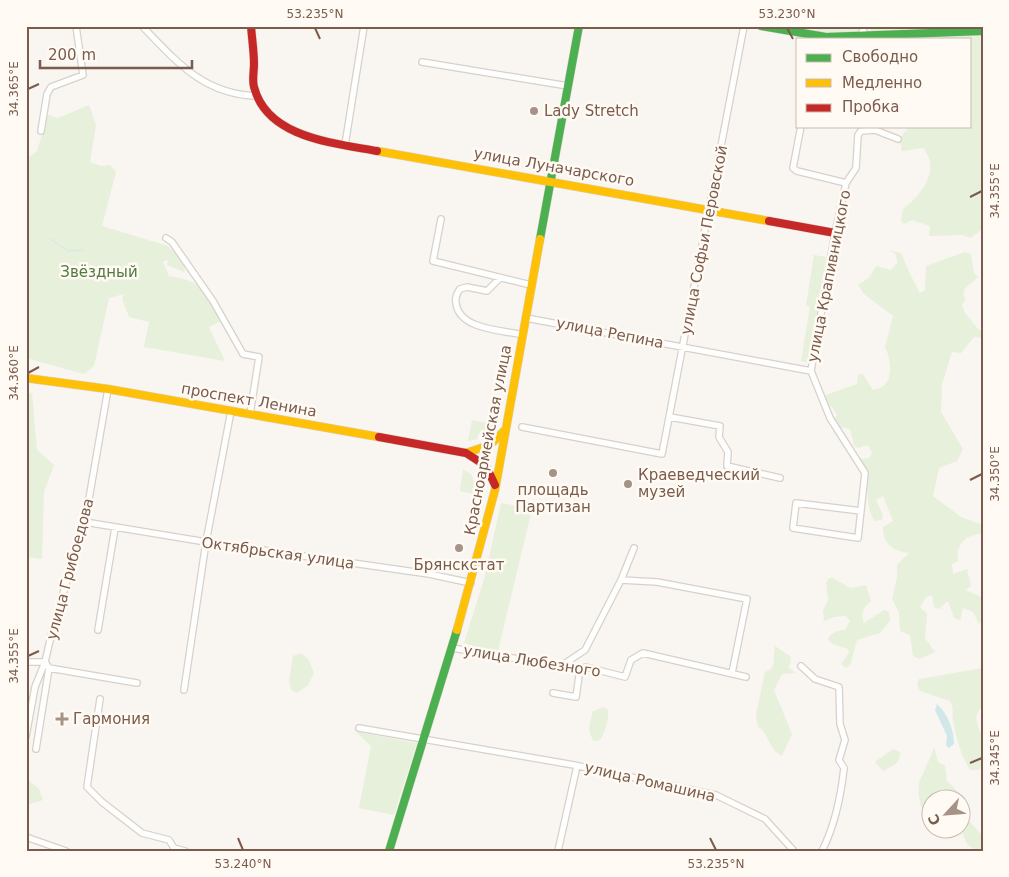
<svg xmlns="http://www.w3.org/2000/svg" width="1009" height="877" viewBox="0 0 1009 877" font-family="'DejaVu Sans',sans-serif">
<style>
.green{fill:#e7f0db}
.water{fill:#d0e8ea}
.lines{fill:none;stroke-linecap:round;stroke-linejoin:round}
.stream{stroke:#d0e8ea;stroke-width:1}
.street-casing{stroke:#d7d1cb;stroke-width:8}
.fast-casing{stroke:#d9d2cb;stroke-width:9}
.slow-casing{stroke:#d9d2cb;stroke-width:9}
.jam-casing{stroke:#d9d2cb;stroke-width:9}
.street{stroke:#fefefd;stroke-width:5.5}
.fast{stroke:#4caf50;stroke-width:8}
.slow{stroke:#ffc107;stroke-width:8}
.jam{stroke:#c62828;stroke-width:8}
.ticks{fill:none;stroke:#7a5c4d;stroke-width:2}
.poi-dot{fill:#a69286;stroke:#fffaf3;stroke-width:2}
.labels{text-anchor:middle;stroke-width:5;stroke-linejoin:round;paint-order:stroke}
.poi-label{font-size:15px;fill:#7a5c4d;stroke:#fffaf3;text-anchor:start}
.street-label{font-size:15px;fill:#7a5c4d;stroke:#fffaf3}
.park-label{font-size:15px;fill:#537a41;stroke:#fffaf3}
.neatline{fill:none;stroke:#7a5c4d;stroke-width:2}
.ticks-label{font-size:12px;text-anchor:middle;fill:#7a5c4d}
</style>
<rect width="100%" height="100%" fill="#f9f5f0"/>
<path class="green" d="M805 26 834 29 838 26H862L861 30 854 32 828 34 806 28 797 30Z
M872 26H966L870 32Z
M983 35V229L970 238 963 235 929 236 930 226 912 220 904 224 901 220 903 209C916 200 933 180 930 163 930 158 926 153 924 148L902 151C899 139 901 134 911 126H970V39H919Z
M89 105 96 125 90 162 101 166 110 165 116 172 102 226 168 246 181 259 185 268 184 272 167 265 168 260 163 262 169 276C203 281 206 292 223 320L209 327 225 361 144 347 149 322 129 317 122 299 124 294 109 298 94 366 84 374 26 358V159L37 151 48 115 58 118Z
M889 250 901 253C907 268 913 280 920 293L925 290 926 266 965 252 971 254 974 273 978 277 966 287 963 294 966 299 962 305 965 313 979 330H983V338L974 337 961 353 952 352 942 384 941 412 963 449 957 461 939 468 933 496 961 517 983 525V533C966 535 955 544 958 561L952 564 953 574 967 569 971 586 966 590 983 598V619L979 624 973 612 963 608 960 620 954 618 948 601 939 609 934 607 932 595 925 598 920 607 927 614 925 638 935 652 919 659 913 656 910 635 900 631 899 612 892 599 897 577V565L909 553C893 551 883 544 883 527L893 521 883 496 876 500 883 515 882 520 875 521C866 510 868 492 867 478 866 472 862 466 861 459L869 458 872 453 868 445 858 448 854 445 850 429 831 425 837 415 832 407 823 403V396L857 384 858 375 862 373 873 390C895 388 892 361 885 347L893 316 864 294 858 285 869 278 876 266 891 270 898 262 895 254Z
M814 255 826 257 808 363 801 361 810 307 806 305Z
M26 392 32 393 37 450 54 465 44 492 42 559 26 557Z
M472 420 494 424 490 430 479 433 477 439 468 441Z
M463 469 472 475 473 480 479 485 480 495 460 491Z
M501 503 532 509 498 651 494 653 464 643 485 576Z
M829 578H833L850 588 866 585 871 601C864 606 860 614 864 623L884 610 889 612 890 621 880 633 857 640 851 663 846 668 841 664 849 652 848 649 832 644 828 639C832 631 838 631 845 630L850 621 846 616 834 617 824 621 823 611 828 600 826 583Z
M775 646 790 656 791 662 788 667 796 673 782 674 774 690 792 734 782 756C768 750 770 734 758 727L756 715 765 672 770 670 773 666Z
M301 653 309 660 314 673 308 685 297 693 291 690 289 681 293 656Z
M983 668V707C969 716 981 729 983 741 984 749 983 758 983 766L979 770H970C960 754 957 739 953 721 952 713 954 708 950 701L920 691 917 684 919 679Z
M604 707 608 710C609 719 605 732 600 740L594 741C586 730 590 723 593 711Z
M356 732 417 743 394 815 359 808 371 746Z
M934 747 938 762 945 766 947 781 962 796 957 799 932 800V830H948L933 832C924 820 915 795 920 780 925 769 930 759 934 747Z
M893 749 900 752C900 764 893 766 883 771L875 762Z
M26 778 39 789 43 800 30 804 26 802Z
M962 814 983 836V851C962 851 961 829 962 814Z"/>
<path class="water" d="M937 704C948 714 954 730 954 744L949 748 946 745 947 736 935 710Z"/>
<g class="lines">
<path class="stream" d="M50 239 68 251 82 250"/>
<g class="street-casing">
<path id="street" d="M142 26C177 62 203 94 256 96
M860 37 865 26
M422 62 568 86
M801 126 793 168 797 171 846 183
M41 131 47 94 51 87 83 75 76 26
M345 145 364 26
M441 219 433 261 531 285
M166 238 172 242 213 301 243 354 259 357 250 414
M499 279 487 291 467 287 460 289C457 293 455 298 456 303 459 330 503 330 523 335
M526 318 811 371
M670 417 720 426 719 437 728 452 727 466 780 478
M522 427 662 454 744 26
M861 511 796 503 793 528 858 538 865 473 830 418 811 371 835 233 846 183 856 168 858 135 861 131 875 130 898 139
M85 522 206 542 429 574 471 583
M621 580 657 582 747 599 732 673
M98 630 115 528
M452 648 580 669 586 667 625 677 631 660 643 653 746 677
M26 662H45
M561 666 585 650 621 580 634 548
M801 666 815 679 839 687 840 724 845 740 839 760 844 768C841 796 835 825 822 851
M49 668 137 683
M184 690 206 542 231 411
M553 693 576 697 580 669
M100 699 87 787 102 802 142 833 169 840 174 848 185 851
M359 728 574 765 716 795 765 819 794 851
M26 736 35 687 45 662
M36 749 49 668 45 662 54 623 85 522 108 389
M26 837 66 851
M558 851 577 766"/>
</g>
<g class="fast-casing">
<path id="fast" d="M761 26 826 37 983 31
M540 239 579 26
M389 851 457 630"/>
</g>
<g class="slow-casing">
<path id="slow" d="M377 151 769 221
M26 378 108 389 379 437
M466 453 490 445 505 430
M457 630 495 490 540 239"/>
</g>
<g class="jam-casing">
<path id="jam" d="M251 26C252 39 254 52 254 64 254 72 252 80 254 87 267 138 334 143 377 151
M769 221 835 233
M379 437 466 453 486 466 495 485"/>
</g>
<use href="#street" class="street"/>
<use href="#fast" class="fast"/>
<use href="#slow" class="slow"/>
<use href="#jam" class="jam"/>
</g>
<path class="ticks" d="M315 28 320 39M787 28 793 39M28 89 39 84M970 197 982 191M28 373 39 367M970 480 982 474M28 656 39 651M970 763 982 758M238 838 243 850M710 838 716 850"/>
<g class="poi-dot">
<circle cx="534" cy="111" r="5"/>
<circle cx="553" cy="473" r="5"/>
<circle cx="628" cy="484" r="5"/>
<circle cx="459" cy="548" r="5"/>
<path d="M59.5 711.5h5v5h5v5h-5v5h-5v-5h-5v-5h5z"/>
</g>
<g class="labels">
<g class="poi-label">
<text x="544" y="116">Lady Stretch</text>
<text x="638" y="480">Краеведческий<tspan x="638" dy="17">музей</tspan></text>
<text x="553" y="495" text-anchor="middle">площадь<tspan x="553" dy="17">Партизан</tspan></text>
<text x="459" y="570" text-anchor="middle">Брянскстат</text>
<text x="73" y="724">Гармония</text>
</g>
<g class="street-label">
<text transform="translate(554 167) rotate(10)" y="5">улица Луначарского</text>
<text transform="translate(704 240) rotate(-79)" y="5">улица Софьи Перовской</text>
<text transform="translate(829 276) rotate(-79)" y="5">улица Крапивницкого</text>
<text transform="translate(610 333) rotate(11)" y="5">улица Репина</text>
<text transform="translate(249 400) rotate(10)" y="5">проспект Ленина</text>
<text transform="translate(488 440) rotate(-79)" y="5">Красноармейская улица</text>
<text transform="translate(278 553) rotate(8)" y="5">Октябрьская улица</text>
<text transform="translate(70 569) rotate(-75)" y="5">улица Грибоедова</text>
<text transform="translate(532 661) rotate(9)" y="5">улица Любезного</text>
<text transform="translate(650 782) rotate(13)" y="5">улица Ромашина</text>
</g>
<g class="park-label">
<text x="99" y="277">Звёздный</text>
</g>
</g>
<rect width="1009" height="877" fill="none" stroke="#fffaf3" stroke-width="55"/>
<rect x="796" y="38" width="175" height="90" fill="#fffaf3" stroke="#cabbb1"/>
<rect x="806" y="54" width="25" height="8" fill="#4caf50" stroke="#cabbb1"/>
<text x="842" y="62" font-size="15" fill="#7a5c4d">Свободно</text>
<rect x="806" y="79" width="25" height="8" fill="#ffc107" stroke="#cabbb1"/>
<text x="842" y="88" font-size="15" fill="#7a5c4d">Медленно</text>
<rect x="806" y="104" width="25" height="8" fill="#c62828" stroke="#cabbb1"/>
<text x="842" y="112" font-size="15" fill="#7a5c4d">Пробка</text>
<g transform="translate(946 814) rotate(244)"><circle r="24" fill="#fffaf3" stroke="#cabbb1"/>
<path d="M0-4L9 19L0 12L-9 19Z" fill="#a69286"/>
<text y="-8" font-size="14" font-weight="bold" text-anchor="middle" fill="#7a5c4d">С</text>
</g>
<path d="M40 60v8h152v-8" fill="none" stroke="#7a5c4d" stroke-width="2.5"/>
<text x="48" y="60" font-size="15" fill="#7a5c4d" stroke="#fffaf3" stroke-width="4" paint-order="stroke">200 m</text>
<rect x="28" y="28" width="954" height="822" class="neatline"/>
<g class="ticks-label">
<text x="315" y="18">53.235°N</text>
<text x="787" y="18">53.230°N</text>
<text transform="translate(14 89) rotate(-90)" y="4">34.365°E</text>
<text transform="translate(995 191) rotate(-90)" y="4">34.355°E</text>
<text transform="translate(14 373) rotate(-90)" y="4">34.360°E</text>
<text transform="translate(995 474) rotate(-90)" y="4">34.350°E</text>
<text transform="translate(14 656) rotate(-90)" y="4">34.355°E</text>
<text transform="translate(995 758) rotate(-90)" y="4">34.345°E</text>
<text x="243" y="868">53.240°N</text>
<text x="716" y="868">53.235°N</text>
</g>
</svg>
